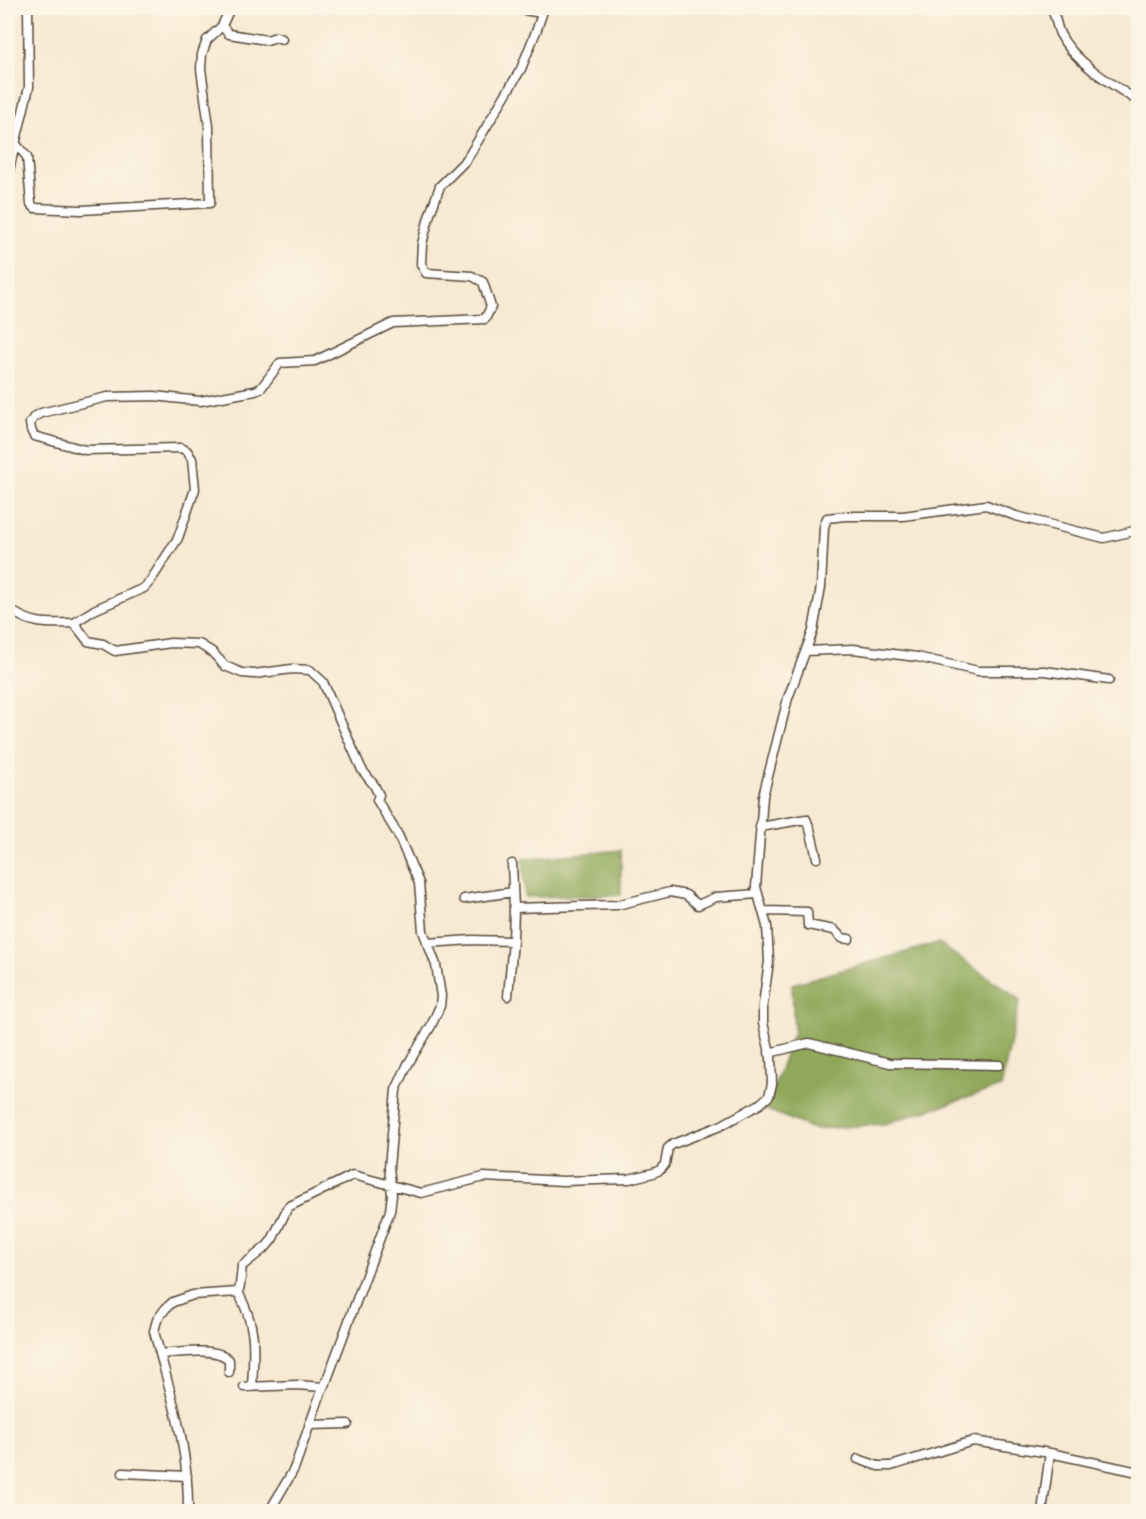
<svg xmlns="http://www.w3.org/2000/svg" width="1146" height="1519" viewBox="0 0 1146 1519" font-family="'Shantell Sans',sans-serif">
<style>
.forest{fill:#8fa85a;stroke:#65693c;stroke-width:1.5}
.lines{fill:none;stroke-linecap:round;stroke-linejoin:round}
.street-casing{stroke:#574739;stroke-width:11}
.street{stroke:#fff;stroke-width:8}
</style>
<rect width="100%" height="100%" fill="#fcf5e5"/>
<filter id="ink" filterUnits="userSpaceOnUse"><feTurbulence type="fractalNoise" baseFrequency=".0167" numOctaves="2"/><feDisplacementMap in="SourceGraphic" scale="12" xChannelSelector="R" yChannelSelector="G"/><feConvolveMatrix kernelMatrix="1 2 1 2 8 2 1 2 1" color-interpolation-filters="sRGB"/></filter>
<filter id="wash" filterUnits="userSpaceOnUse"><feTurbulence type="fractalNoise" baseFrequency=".008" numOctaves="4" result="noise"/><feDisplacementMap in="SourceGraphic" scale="24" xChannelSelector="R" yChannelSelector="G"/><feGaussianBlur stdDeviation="1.35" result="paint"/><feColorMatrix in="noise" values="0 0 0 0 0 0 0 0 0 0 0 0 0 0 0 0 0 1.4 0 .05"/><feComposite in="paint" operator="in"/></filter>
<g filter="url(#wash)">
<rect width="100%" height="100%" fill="#f7e9d2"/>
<path class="forest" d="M621 850V895L525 897 523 859Z
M938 943 1020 999 1001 1087 884 1124 814 1129 767 1110 782 1063 794 1032 792 984Z"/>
</g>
<g filter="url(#ink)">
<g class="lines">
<g class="street-casing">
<path id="street" d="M512 8 542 13
M1051 8C1056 16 1056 25 1060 34 1074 62 1113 85 1138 101
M222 26 229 34 267 40 276 37 282 39
M8 145 15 143 27 157 31 204 35 208 81 210 210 203 209 126 201 69 202 54 207 40 222 26 230 8
M8 174 29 87 28 8
M8 608C30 625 46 624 74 623L88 641 103 644 115 651 171 643 199 644 212 652 225 666 242 673 254 674 292 669 310 670 323 682 362 770 374 785 379 795 377 800 398 835 419 883 423 931 436 965 441 996 440 1006 431 1026 408 1064 396 1090 389 1167 392 1195 390 1211 325 1385 323 1387 297 1385 244 1387
M74 623 94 610 144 588 151 580 178 538 195 489 192 459 187 451 181 448 85 450 34 436 31 430 30 423 34 417 41 413 107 397 154 396 200 401 255 391 261 388 280 363 315 361 393 323 485 319 491 307 483 282 472 276 426 273 421 264 422 244 429 217 440 186 467 159 521 69 537 29 544 8
M806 651 853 649 917 657 978 671H1045L1109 680
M760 827 806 819 810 829 817 858
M512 864 514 908
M464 899 513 892
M764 911 807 912 808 925 834 930 842 938 849 939
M427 943 472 940 513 941 514 908 617 905 670 892 686 895 698 905 716 897 758 894
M508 996 513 941
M769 1053 809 1043 890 1063 999 1065
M238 1292C257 1327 254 1348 252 1387
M160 1354C176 1353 218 1346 229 1360V1372
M309 1425 348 1424
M1050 1453 1138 1472
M858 1459 878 1466H891L973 1441 1050 1453 1042 1512
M123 1473 187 1476
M188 1512C189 1448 172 1399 156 1339L154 1331 157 1320 166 1308 173 1302 193 1295 238 1292 240 1286 242 1266 266 1247 272 1240 288 1207 353 1175 421 1193 484 1177 563 1181 629 1179 653 1173 660 1170 665 1164 668 1148 673 1144 720 1126 760 1104 769 1096 772 1084 771 1057 763 1023V1005L769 961 767 926 756 887 763 796 788 698 813 631 821 587 824 527 827 518 845 516H903L986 505 1016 516 1104 538 1138 530
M269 1512 294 1469 323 1387"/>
</g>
<use href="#street" class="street"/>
</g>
</g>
<rect width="1146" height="1519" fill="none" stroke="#fcf5e5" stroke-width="30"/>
</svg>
